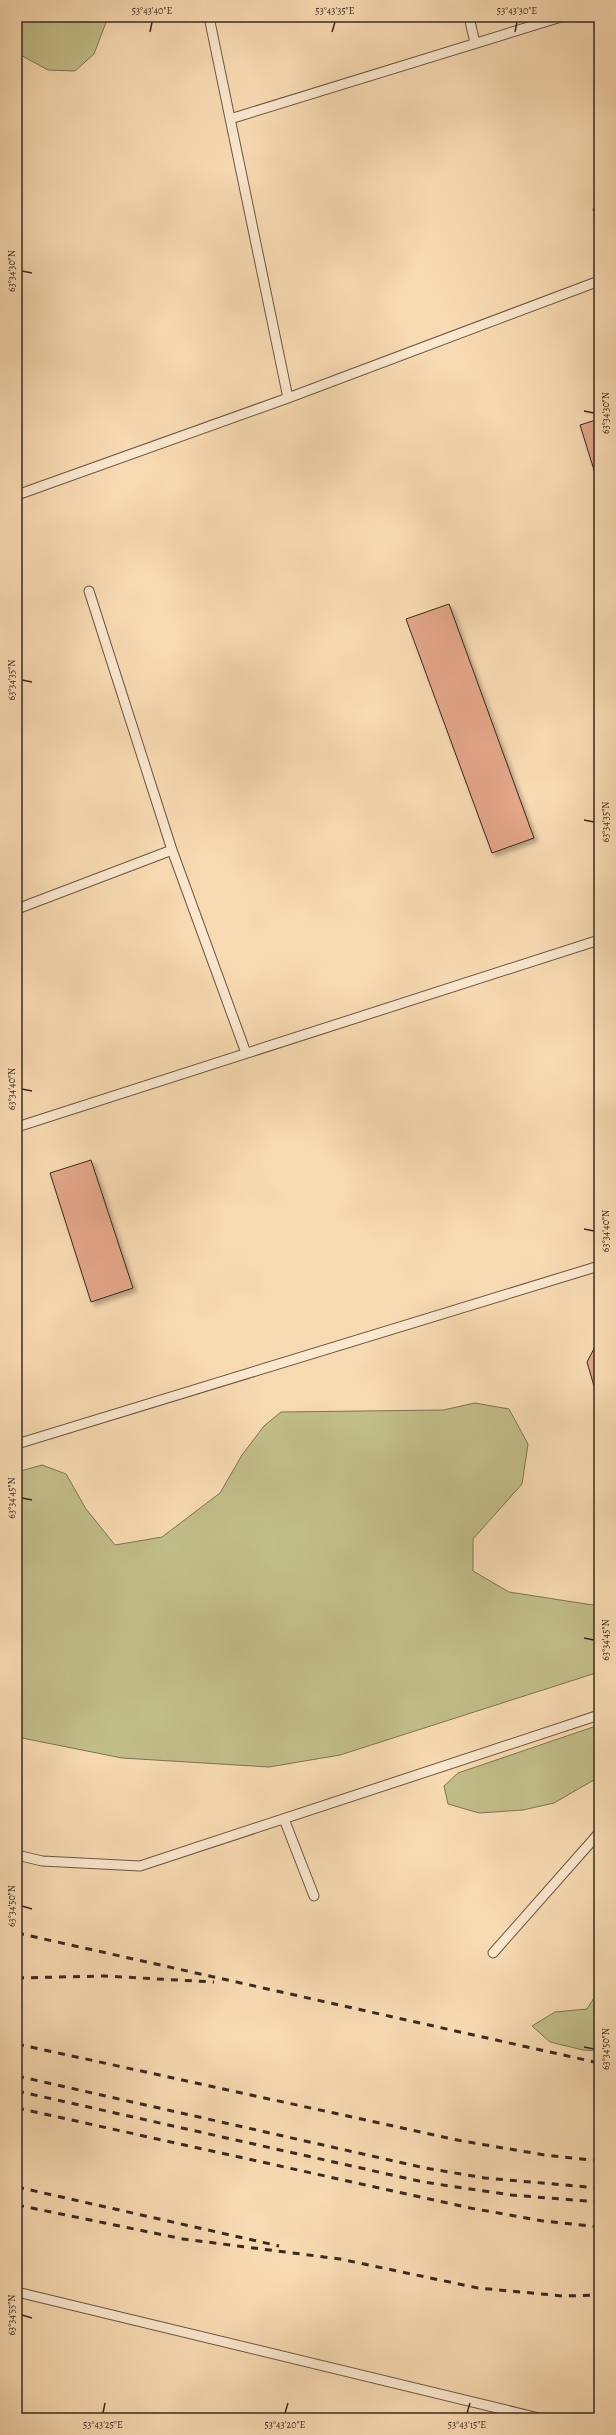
<svg xmlns="http://www.w3.org/2000/svg" width="616" height="2435" viewBox="0 0 616 2435" font-family="Alegreya,serif">
<style>
.green{fill:#c2be89;stroke:#7e7454}
.building{fill:#e3a689;stroke:#3b2a1f;filter:url(#shadow)}
.lines{fill:none;stroke-linecap:round;stroke-linejoin:round}
.lane-casing{stroke:#6a5644;stroke-width:11}
.lane{stroke:#fae7cd;stroke-width:9}
.rail{stroke:#3b2a1f;stroke-width:3;stroke-dasharray:7 7;stroke-linecap:butt}
.ticks{fill:none;stroke:#3b2a1f;stroke-width:1.5}
.neatline{fill:none;stroke:#3b2a1f;stroke-width:1.5}
.ticks-label{font-size:10px;text-anchor:middle;fill:#3b2a1f}
</style>
<defs>
<filter id="shadow"><feDropShadow dx="3.5" dy="3.5" stdDeviation="2" flood-color="#0004"/></filter>
</defs>
<rect width="100%" height="100%" fill="#f8dab2"/>
<filter id="stains"><feTurbulence type="fractalNoise" baseFrequency=".005" numOctaves="4"/><feColorMatrix values="0 0 0 0 .2 0 0 0 0 .09 0 0 0 0 .02 0 0 0 .5 -.17"/></filter>
<radialGradient id="worn" r=".72"><stop offset=".6" stop-color="#630" stop-opacity="0"/><stop offset="1" stop-color="#630" stop-opacity=".3"/></radialGradient>
<path class="green" d="M17 17H108L94 54 75 71 48 70 17 53Z
M475 1403 509 1409 528 1444 522 1484 473 1539V1571L509 1592 599 1606V1672L340 1755 269 1767 122 1758 17 1737V1472L42 1465 66 1474 86 1509 115 1545 162 1537 220 1493 242 1455 264 1426 281 1412 443 1410Z
M599 1725V1777L554 1803 523 1810 479 1813 448 1804 444 1786 458 1773Z
M599 1990V2051L583 2050 550 2042 532 2026 555 2012 587 2009Z"/>
<path class="building" d="M599 207V223L593 209Z
M599 419V486L580 425Z
M449 604 534 838 492 853 406 619Z
M91 1160 133 1288 91 1302 50 1173Z
M598 1341H599V1388L594 1386 587 1362Z"/>
<g class="lines">
<g class="lane-casing">
<path id="lane" d="M209 17 288 398
M469 17 475 43
M230 119 561 17
M17 495 288 398 599 281
M89 591 172 850 246 1053
M17 909 172 850
M17 1127 599 940
M17 1444 599 1266
M284 1819 314 1896
M17 1855 42 1861 140 1866 599 1715
M493 1953 599 1833
M17 2292 539 2418"/>
</g>
<use href="#lane" class="lane"/>
<path class="rail" d="M17 1933 599 2063
M17 1978 104 1976 214 1982
M17 2044 462 2141 545 2155 599 2161
M17 2076 425 2168 485 2178 599 2188
M17 2091 423 2182 511 2195 599 2202
M17 2108 470 2208 543 2221 599 2227
M17 2187 279 2246
M17 2205 183 2239 340 2259 478 2288 563 2296 599 2295"/>
</g>
<path class="ticks" d="M150 32 152 22M332 32 335 22M515 32 517 22M22 271 32 273M584 411 594 413M22 680 32 682M584 820 594 822M22 1089 32 1091M584 1229 594 1231M22 1498 32 1500M584 1638 594 1640M22 1906 32 1909M584 2047 594 2049M22 2315 32 2318M103 2413 105 2403M285 2413 288 2403M467 2413 470 2403"/>
<rect width="616" height="2435" fill="none" stroke="#f8dab2" stroke-width="44"/>
<rect x="22" y="22" width="572" height="2391" class="neatline"/>
<g class="ticks-label">
<text x="152" y="14">53°43'40"E</text>
<text x="335" y="14">53°43'35"E</text>
<text x="517" y="14">53°43'30"E</text>
<text transform="translate(11 271) rotate(-90)" y="4">63°34'30"N</text>
<text transform="translate(605 413) rotate(-90)" y="4">63°34'30"N</text>
<text transform="translate(11 680) rotate(-90)" y="4">63°34'35"N</text>
<text transform="translate(605 822) rotate(-90)" y="4">63°34'35"N</text>
<text transform="translate(11 1089) rotate(-90)" y="4">63°34'40"N</text>
<text transform="translate(605 1231) rotate(-90)" y="4">63°34'40"N</text>
<text transform="translate(11 1498) rotate(-90)" y="4">63°34'45"N</text>
<text transform="translate(605 1640) rotate(-90)" y="4">63°34'45"N</text>
<text transform="translate(11 1906) rotate(-90)" y="4">63°34'50"N</text>
<text transform="translate(605 2049) rotate(-90)" y="4">63°34'50"N</text>
<text transform="translate(11 2315) rotate(-90)" y="4">63°34'55"N</text>
<text x="103" y="2428">53°43'25"E</text>
<text x="285" y="2428">53°43'20"E</text>
<text x="467" y="2428">53°43'15"E</text>
</g>
<rect width="100%" height="100%" filter="url(#stains)"/>
<rect width="100%" height="100%" fill="url(#worn)"/>
</svg>
